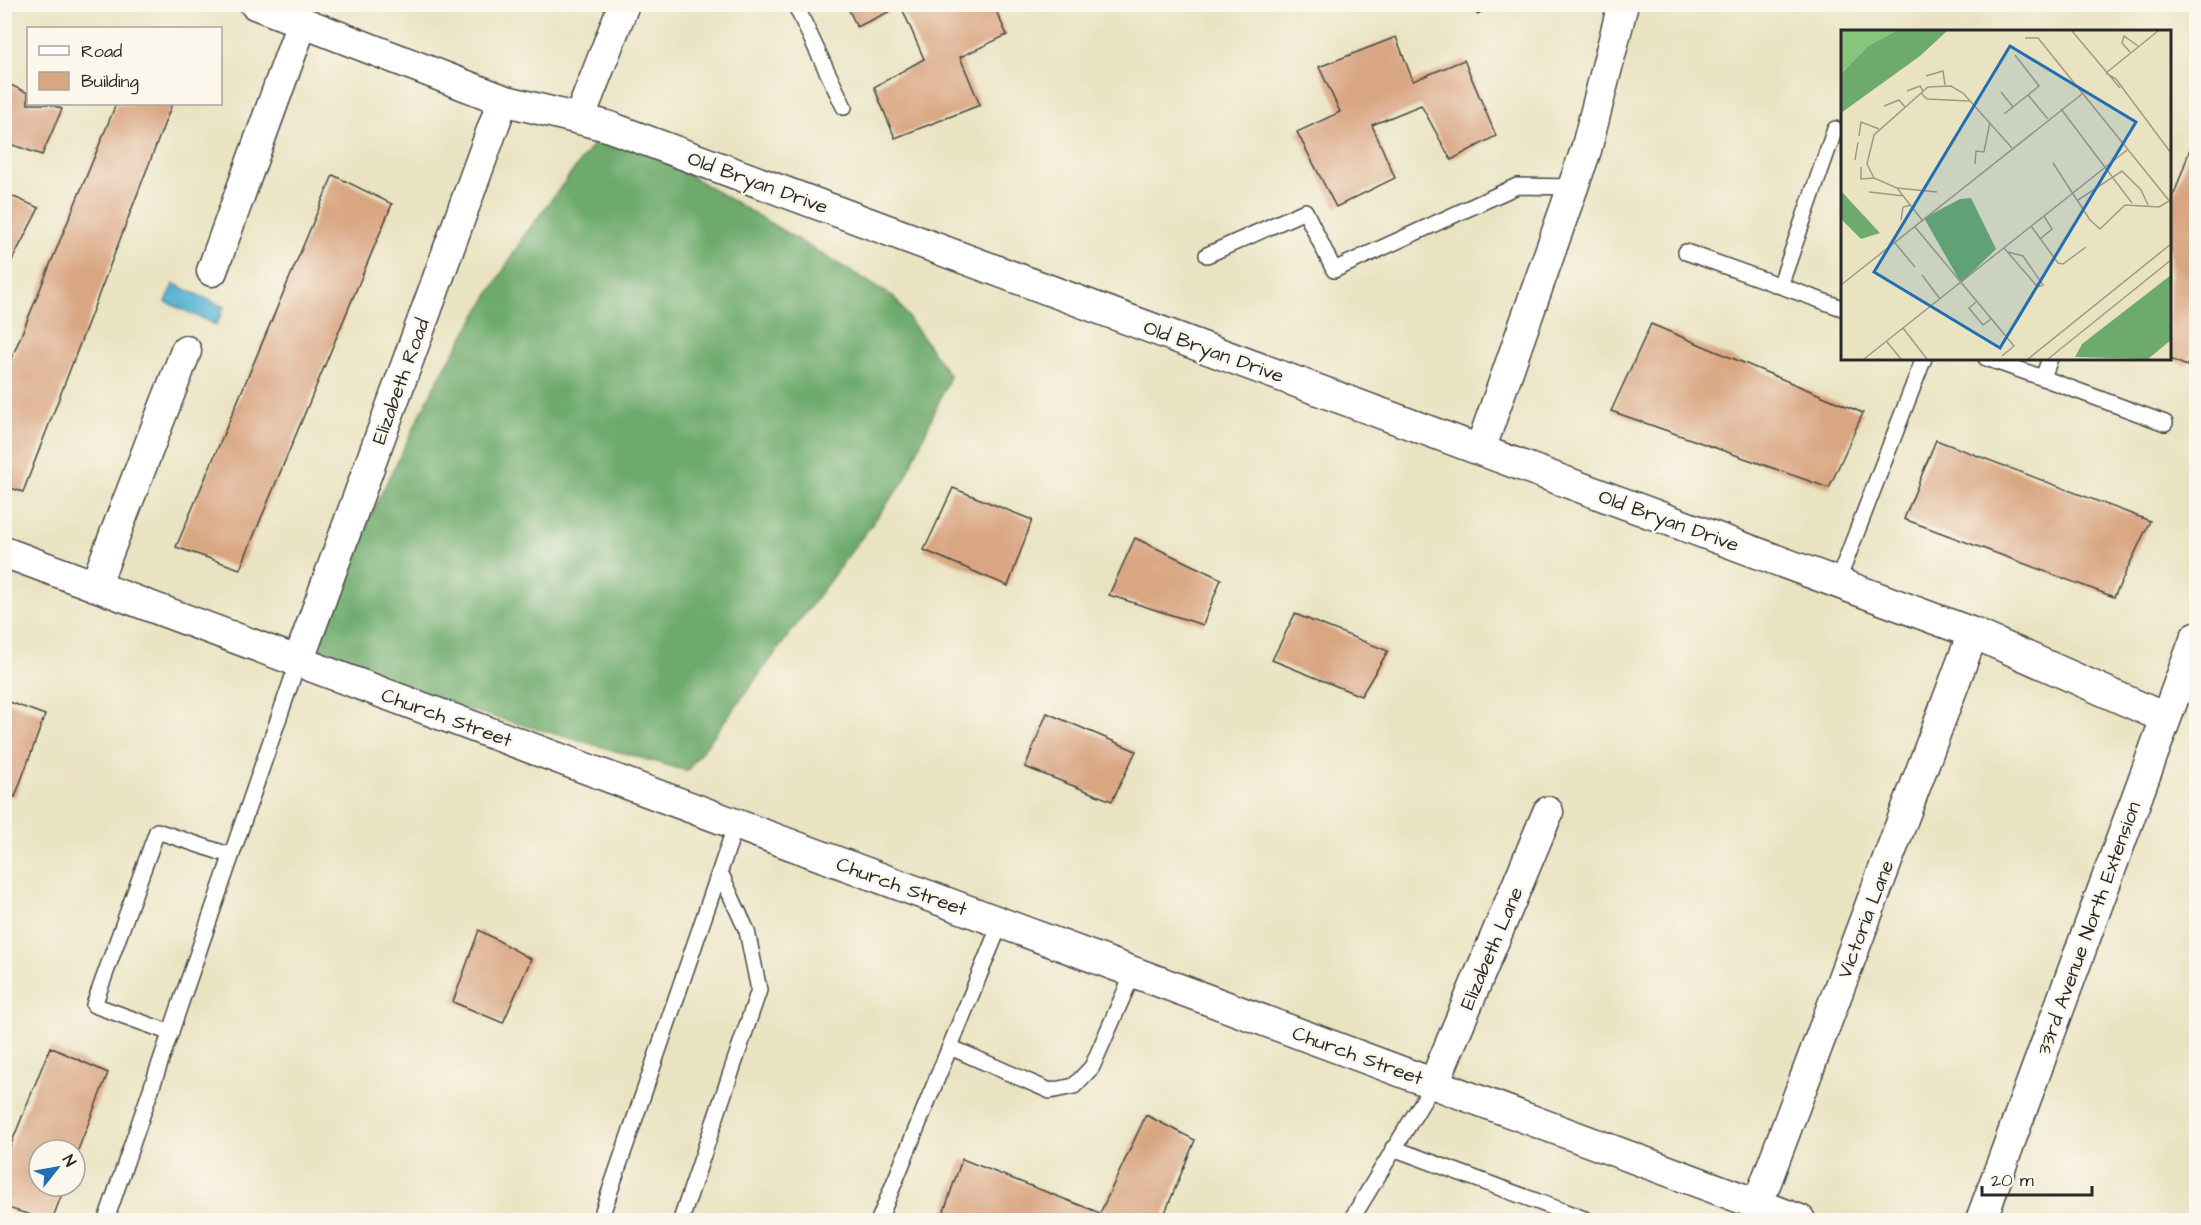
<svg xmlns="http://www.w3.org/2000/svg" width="2201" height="1225" viewBox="0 0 2201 1225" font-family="'Architects Daughter',sans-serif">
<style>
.forest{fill:#6daa6c;stroke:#4c6a4c;stroke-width:1.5}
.water{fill:#55b3d4;stroke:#406f80;stroke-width:1.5}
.building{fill:#d9a682}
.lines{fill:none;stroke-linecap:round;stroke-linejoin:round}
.service-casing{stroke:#484742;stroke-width:18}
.minor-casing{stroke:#484742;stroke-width:33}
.service{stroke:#fff;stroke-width:15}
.minor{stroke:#fff;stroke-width:30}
.labels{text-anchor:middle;stroke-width:4.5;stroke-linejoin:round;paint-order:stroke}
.street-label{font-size:20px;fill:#2b2b2b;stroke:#fbf7ec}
.inset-road{fill:none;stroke:#9e9986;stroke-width:1.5}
.view{fill:#1f6fb2;fill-opacity:0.15;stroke:#1f6fb2;stroke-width:3}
.inset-edge{fill:none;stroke:#2b2b2b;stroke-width:3}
</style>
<rect width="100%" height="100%" fill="#fbf7ec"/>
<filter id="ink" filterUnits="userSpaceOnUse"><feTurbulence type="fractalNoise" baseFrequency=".0167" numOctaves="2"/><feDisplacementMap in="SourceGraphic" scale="12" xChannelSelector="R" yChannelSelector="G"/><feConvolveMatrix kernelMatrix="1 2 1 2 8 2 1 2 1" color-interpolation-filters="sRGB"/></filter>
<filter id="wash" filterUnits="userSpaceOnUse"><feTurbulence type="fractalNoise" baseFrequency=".008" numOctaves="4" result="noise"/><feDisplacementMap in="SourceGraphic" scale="24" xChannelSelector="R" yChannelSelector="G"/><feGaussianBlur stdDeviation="1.35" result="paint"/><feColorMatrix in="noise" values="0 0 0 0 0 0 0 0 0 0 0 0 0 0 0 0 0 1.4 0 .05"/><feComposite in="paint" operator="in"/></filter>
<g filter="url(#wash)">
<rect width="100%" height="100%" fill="#eae3c2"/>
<path class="forest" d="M607 126 894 297 950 376 904 481 687 771 298 662 437 381 524 236Z"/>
<path class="water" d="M174 284 224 307 216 325 166 302Z"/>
<g id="blocks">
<path class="building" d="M846 4H993L1007 35 960 57 980 105 895 138 874 87 924 59 901 6 857 27Z
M1472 4H1498L1477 14Z
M1396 37 1413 81 1464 60 1496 136 1451 160 1421 105 1372 125 1395 178 1336 207 1297 132 1340 112 1319 67Z
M4 82 28 93V104H50L62 109 42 155 4 142Z
M116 104H172L23 492 4 486V377Z
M2196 132V339L2187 366 2170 359V206Z
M333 175 392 204 240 569 176 547Z
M5 193 39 208 5 274Z
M1651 324 1863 413 1829 488 1611 411Z
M1936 440 2150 521 2114 597 1904 519Z
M953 488 1032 520 1008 586 924 550Z
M1135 538 1221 579 1203 625 1109 595Z
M1295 614 1388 651 1361 696 1272 660Z
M4 700 45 715 15 797 4 794Z
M1047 713 1136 751 1112 801 1025 767Z
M479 930 531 959 503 1023 453 1002Z
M50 1047 108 1073 75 1158V1150H39V1186H65L52 1220H48L4 1207V1162Z
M1146 1115 1195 1140 1162 1220H941L962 1159 1100 1213Z"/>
</g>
</g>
<g filter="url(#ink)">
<use href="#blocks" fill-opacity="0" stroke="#484742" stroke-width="1.5"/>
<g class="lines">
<g class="service-casing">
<path id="service" d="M795 4 844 107
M1686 252 1842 308
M1207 255 1305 211 1334 270 1517 186 1573 187
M1780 286 1835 129
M1986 358 2043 378 2050 358
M2043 378 2165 423
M1837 583 1924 358
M171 1033 94 1005 157 831 229 855
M950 1047 1050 1091 1074 1086 1092 1067 1134 971
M1393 1148 1587 1220
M106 1220 298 662
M600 1220 736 824
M681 1220 759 990 747 931 720 872
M879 1220 1001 922
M1351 1220 1434 1083"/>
</g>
<g class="minor-casing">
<path id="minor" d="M255 4 503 100 607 126 1973 633 2165 718
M579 119 624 4
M212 271 302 23
M1480 450 1586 150 1623 4
M4 552 1800 1220
M95 586 186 351
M298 662 503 100
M1434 1083 1548 812
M1757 1206 1973 633
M1981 1220 2196 637"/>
</g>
<use href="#service" class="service"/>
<use href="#minor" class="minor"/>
</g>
</g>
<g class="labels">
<g class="street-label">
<text transform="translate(758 182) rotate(20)" y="7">Old Bryan Drive</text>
<text transform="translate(1214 351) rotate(20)" y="7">Old Bryan Drive</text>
<text transform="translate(400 381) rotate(-70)" y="7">Elizabeth Road</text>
<text transform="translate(1669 520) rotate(20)" y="7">Old Bryan Drive</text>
<text transform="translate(447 717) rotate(20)" y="7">Church Street</text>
<text transform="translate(902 886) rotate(20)" y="7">Church Street</text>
<text transform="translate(1865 919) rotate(-69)" y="7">Victoria Lane</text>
<text transform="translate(2088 928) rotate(-70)" y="7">33rd Avenue North Extension</text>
<text transform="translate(1491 948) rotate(-67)" y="7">Elizabeth Lane</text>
<text transform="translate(1358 1055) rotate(20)" y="7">Church Street</text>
</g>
</g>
<g transform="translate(1841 30)">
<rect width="330" height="330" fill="#eae3c2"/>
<path d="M0 1H55L27 16 0 44Z" fill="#87c57c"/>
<path d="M55 1H106L79 26 0 83V44L27 16ZM0 161 39 203 20 209 0 189ZM130 168 155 219 120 253 83 188 119 169ZM330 245V310L307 329 234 327 241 314Z" fill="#6daa6c"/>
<path class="inset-road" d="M231 1 279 58M184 8H197L330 173M289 22 281 13 283 6 297 16M174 25 198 56 187 65M265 43 275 49 330 123M265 43 317 1M85 46 102 41 104 55M66 61 79 56 82 61M160 62 172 77M80 63 86 69 128 71M43 76 58 70 64 77M220 79 291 173M163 84 187 65 207 89M18 106 20 92 38 99M14 130 17 112M212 133 249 190 259 199 284 175 318 177 328 171M134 134 135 121 143 122 149 92M20 137V149L33 148M56 158 96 162M28 162 63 166M237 170 281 141 300 160 307 175M60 190 62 177 70 175M81 190 56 158 33 148 26 134 33 105 87 57 110 56 122 63 171 118M190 196 217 233 222 234 245 217M74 197 173 316 161 326M199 209 211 199 203 186M54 213 74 237M163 218 195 255 196 257 202 255 182 226 167 222M81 245 99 269M0 255 241 64M135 272 128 278 142 295 150 289M62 298 86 329M46 312 60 329M23 329 286 120M187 329 330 214M207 329 330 230"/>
<path class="view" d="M169 16 295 92 159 318 33 242Z"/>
<rect width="330" height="330" class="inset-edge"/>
</g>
<rect width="2201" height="1225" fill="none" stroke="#fbf7ec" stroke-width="24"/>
<rect x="27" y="27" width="195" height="78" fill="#fbf7ec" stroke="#a8a59f" stroke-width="1.5"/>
<rect x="39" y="46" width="30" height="9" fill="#ffffff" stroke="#a8a59f" stroke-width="1.5"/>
<text x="81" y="57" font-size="18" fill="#2b2b2b">Road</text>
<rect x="39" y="72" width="30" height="18" fill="#d9a682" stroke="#a8a59f" stroke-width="1.5"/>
<text x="81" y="87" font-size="18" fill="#2b2b2b">Building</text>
<g transform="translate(57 1168) rotate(59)"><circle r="28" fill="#fbf7ec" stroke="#a8a59f" stroke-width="1.5"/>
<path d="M0-4.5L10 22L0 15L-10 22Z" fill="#1f6fb2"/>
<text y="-9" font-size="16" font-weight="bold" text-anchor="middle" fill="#2b2b2b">N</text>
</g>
<path d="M1982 1186v9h110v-9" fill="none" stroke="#2b2b2b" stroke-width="3"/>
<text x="1991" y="1186" font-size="18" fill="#2b2b2b" stroke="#fbf7ec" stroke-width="4.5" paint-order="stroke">20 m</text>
</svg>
